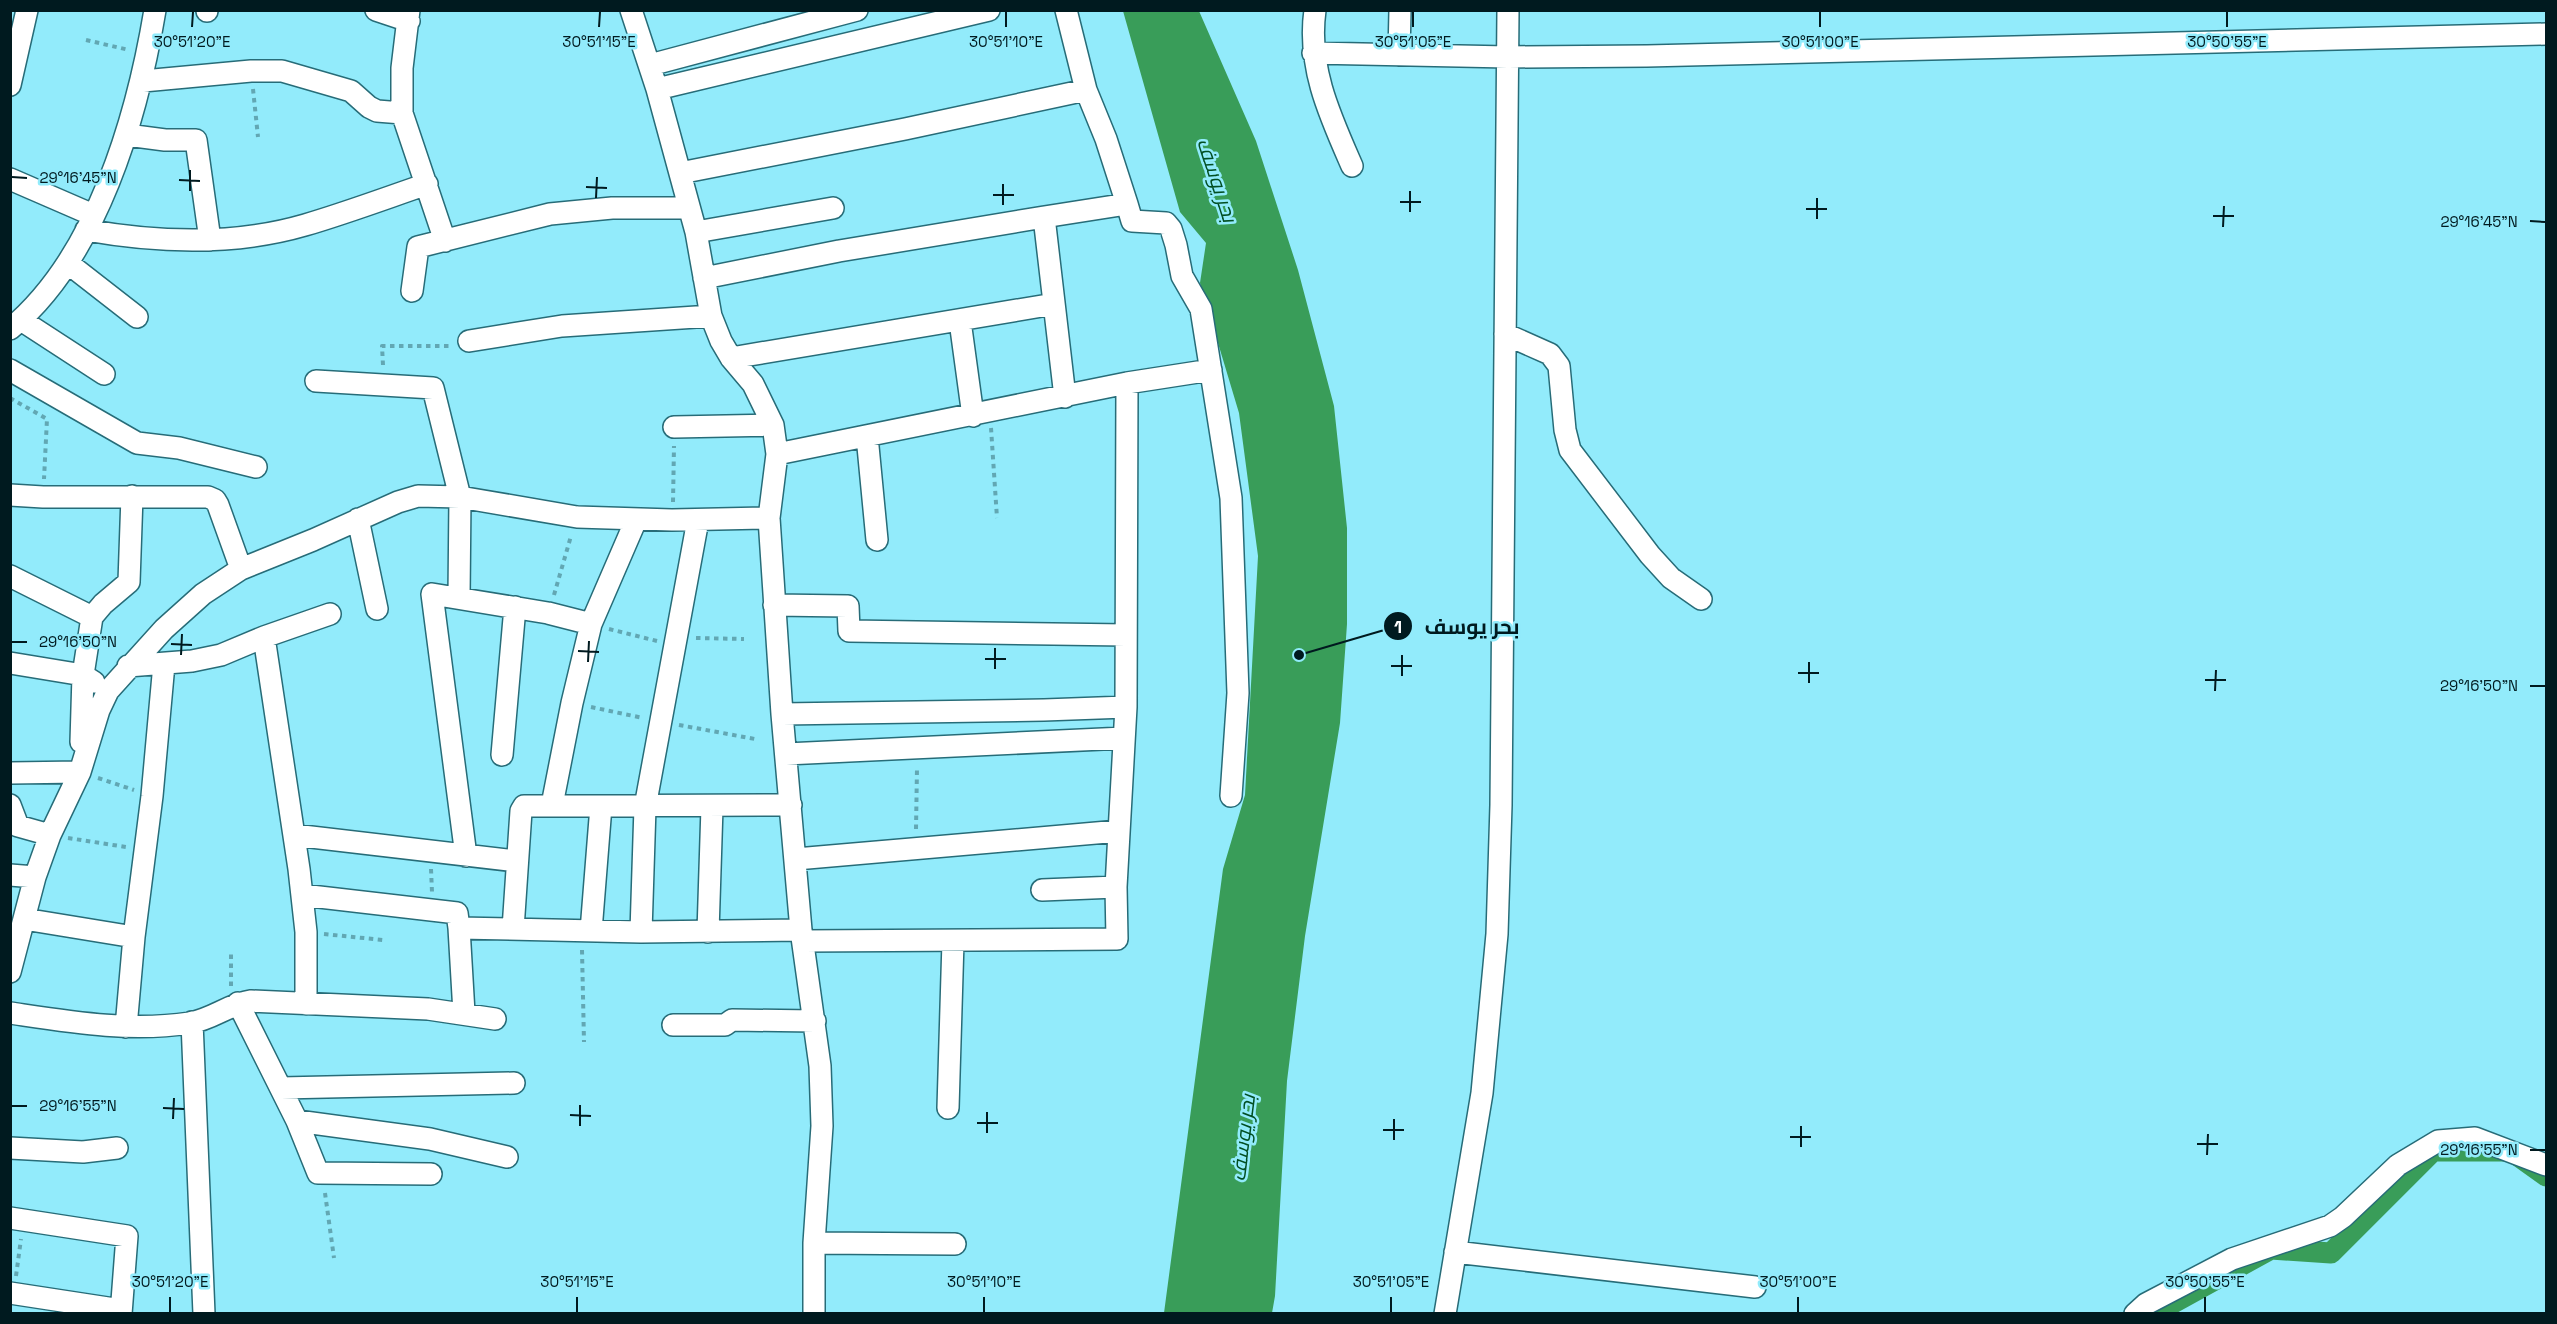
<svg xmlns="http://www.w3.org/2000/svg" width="2557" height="1324" viewBox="0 0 2557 1324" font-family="'Space Grotesk',Cairo,sans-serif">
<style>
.water{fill:#399d59}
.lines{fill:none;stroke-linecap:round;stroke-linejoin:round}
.canal{stroke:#399d59;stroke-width:21}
.minor-casing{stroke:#276c78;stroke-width:24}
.path{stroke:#62a7b3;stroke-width:4;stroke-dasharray:4.5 4.5;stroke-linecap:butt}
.minor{stroke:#fff;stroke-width:21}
.ticks{fill:none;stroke:#001a1f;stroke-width:2}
.labels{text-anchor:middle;stroke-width:5;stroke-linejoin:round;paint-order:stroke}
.water-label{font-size:21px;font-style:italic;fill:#024f23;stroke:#92ebfb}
.ticks-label{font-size:15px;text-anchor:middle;fill:#001a1f;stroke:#92ebfb;stroke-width:5;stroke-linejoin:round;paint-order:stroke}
.leader{fill:none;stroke:#001a1f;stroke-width:2}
.callout-dot{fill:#001a1f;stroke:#92ebfb;stroke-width:2}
.mark-label{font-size:18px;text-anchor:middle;font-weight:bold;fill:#fff}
.callout-label{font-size:21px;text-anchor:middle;font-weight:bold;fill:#001a1f;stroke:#92ebfb;stroke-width:5;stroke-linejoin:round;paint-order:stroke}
</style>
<rect width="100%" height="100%" fill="#92ebfb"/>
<path class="water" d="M1123 11H1199L1256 141 1298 270 1334 406 1347 528V624L1340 723 1305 936 1287 1081 1275 1296 1272 1313H1164L1223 869 1245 795 1258 556 1239 413 1200 283 1206 243 1180 212Z"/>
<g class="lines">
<path class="canal" d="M2153 1314 2271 1249 2331 1253 2433 1151H2511L2546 1176"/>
<g class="minor-casing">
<path id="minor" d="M376 10 409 21
M409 10 402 68V113L445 241
M631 10 657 89 696 232 711 316 721 341 731 358 753 384 773 425 777 454 769 518 782 714 801 930 820 1066 822 1126 814 1243V1314
M1066 10 1086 90 1106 139 1127 204
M1315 10C1307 67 1330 116 1352 166
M207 11V10
M1313 53 1508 57 1647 56 2546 34
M1399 55 1400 10
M650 65 857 10
M143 81 251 71H282L351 91 369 107 377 111 402 113
M10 85 27 10
M657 89 989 10
M127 135 165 140H196L210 240
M680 173 905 129 1086 90
M10 179 93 215
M1044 217 1127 204 1132 221 1166 223 1171 229 1176 245 1182 276 1201 309 1231 498 1238 693 1231 796
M86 230C159 243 233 246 305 225 346 213 386 198 427 184
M696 232 833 208
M69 264 137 317
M704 278 839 251 1044 217 1065 397
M412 291 418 247 550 214 612 208H689
M21 320 104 374
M960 321 973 416
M10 329C97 257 137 118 155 10
M1505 334 1550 354 1559 366 1565 430 1570 450 1650 555 1671 578 1701 599
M469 341 562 326 711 316
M731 358 1054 304
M10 370 137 443 179 448 256 467
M316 381 433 388 460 497 459 597
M674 427 773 425
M867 436 877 540
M777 454 1127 383 1211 370
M10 495 43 497H208L215 500 218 505 241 569
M358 519 377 609
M10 576 92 617
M774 605 848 606 849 631 1126 635
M264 637 330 614
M10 663 83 675 94 682
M128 666 192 661 221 655 264 637 299 869 306 932V1004
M782 714 1044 710 1126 707
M81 742 83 675 92 617 103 604 129 582 132 496
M786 754 1124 738
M502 755 515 607
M10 773 80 772
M10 805 18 826 50 835
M552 805 572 703 591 624 636 520
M294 835 516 861
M466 856 432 594 548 613 591 624
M796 859 1119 831
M10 875 35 877
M1042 890 1116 887
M302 895 457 913 459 928 641 932 801 930
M24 919 134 937
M459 928 464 1013
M513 929 521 811 524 806 791 805
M591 931 601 806
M641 932 645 807 698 520
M708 932 712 807
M803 941 1117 939 1116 887 1126 707 1127 383
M10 972 35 877 50 835 80 772 99 710 108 691 164 629 203 594 241 569 313 540 398 502 418 496 460 497 577 517 672 520 769 518
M238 1003 297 1121 318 1173 431 1174
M10 1013C71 1022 129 1032 190 1023 213 1019 229 1004 251 1001L428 1009 495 1019
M192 1022 204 1314
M673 1025H725L732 1020 815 1021
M126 1027 134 937 152 796 164 664
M281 1088 514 1083
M948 1108 953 941
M297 1121 430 1139 507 1157
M10 1148 83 1152 117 1148
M10 1218 127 1236 121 1314
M814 1243 955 1244
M1455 1252 1755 1287
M10 1293 121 1310
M1445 1314 1482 1093 1497 934 1501 805 1508 10
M2135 1314 2146 1304 2232 1259 2330 1226 2343 1217 2398 1165 2438 1141 2475 1138 2546 1165"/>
</g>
<path class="path" d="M86 40 129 50
M253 89 258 137
M383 365 382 346H451
M10 398 47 419 44 479
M991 428 997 518
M673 502 674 446
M554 595 571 536
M609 629 657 641
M696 638 744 639
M591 707 643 718
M679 725 755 739
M98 778 134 790
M916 829 917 768
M68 838 126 847
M431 869 432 892
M324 934 383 940
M582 950 584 1042
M231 986V950
M325 1193 334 1258
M16 1276 21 1239"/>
<use href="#minor" class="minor"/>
</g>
<path class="ticks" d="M192 27 193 12M599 27 600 12M1006 27V12M1413 27V12M1820 27V12M2227 27V12M12 177 27 178M179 180 200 181M586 187 607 188M190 191V170M993 195H1014M596 198 597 177M1400 202H1421M1003 205V184M1806 209H1827M1410 212V191M2213 216H2234M1817 219V198M2530 221 2545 222M2223 227 2224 206M12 642H27M171 644 192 645M578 651 599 652M181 655 182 634M985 659H1006M588 662 589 641M1391 666H1412M995 669V648M1798 673H1819M1402 676V655M2205 680H2226M1809 683V662M2530 686H2545M2215 691 2216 670M12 1106H27M163 1108 184 1109M570 1115 591 1116M173 1119 174 1098M977 1123H998M580 1126V1105M1383 1130H1404M987 1133V1112M1790 1137H1811M1394 1140V1119M2197 1144H2218M1801 1147V1126M2530 1150H2545M2207 1155 2208 1134M170 1312V1297M577 1312V1297M984 1312V1297M1391 1312V1297M1798 1312V1297M2205 1312V1297"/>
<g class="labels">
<g class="water-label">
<text transform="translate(1217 180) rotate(72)" y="7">بحر يوسف</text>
<text transform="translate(1243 1138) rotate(-83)" y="7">بحر يوسف</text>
</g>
</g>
<g class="ticks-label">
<text x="192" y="47">30°51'20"E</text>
<text x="599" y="47">30°51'15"E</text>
<text x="1006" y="47">30°51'10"E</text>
<text x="1413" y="47">30°51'05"E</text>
<text x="1820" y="47">30°51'00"E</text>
<text x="2227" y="47">30°50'55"E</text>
<text x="78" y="183">29°16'45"N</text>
<text x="2479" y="227">29°16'45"N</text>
<text x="78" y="647">29°16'50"N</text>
<text x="2479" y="691">29°16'50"N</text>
<text x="78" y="1111">29°16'55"N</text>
<text x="2479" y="1155">29°16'55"N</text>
<text x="170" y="1287">30°51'20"E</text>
<text x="577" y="1287">30°51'15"E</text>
<text x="984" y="1287">30°51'10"E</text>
<text x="1391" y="1287">30°51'05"E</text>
<text x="1798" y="1287">30°51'00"E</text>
<text x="2205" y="1287">30°50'55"E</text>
</g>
<path class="leader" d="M1299 655L1398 626"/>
<g class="callout-dot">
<circle cx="1299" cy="655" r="6"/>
<circle cx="1398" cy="626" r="15"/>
</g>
<g class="mark-label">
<text x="1398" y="633">1</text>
</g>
<g class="callout-label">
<text x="1472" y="634">بحر يوسف</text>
</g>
<rect width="2557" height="1324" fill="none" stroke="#001a1f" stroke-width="24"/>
</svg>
